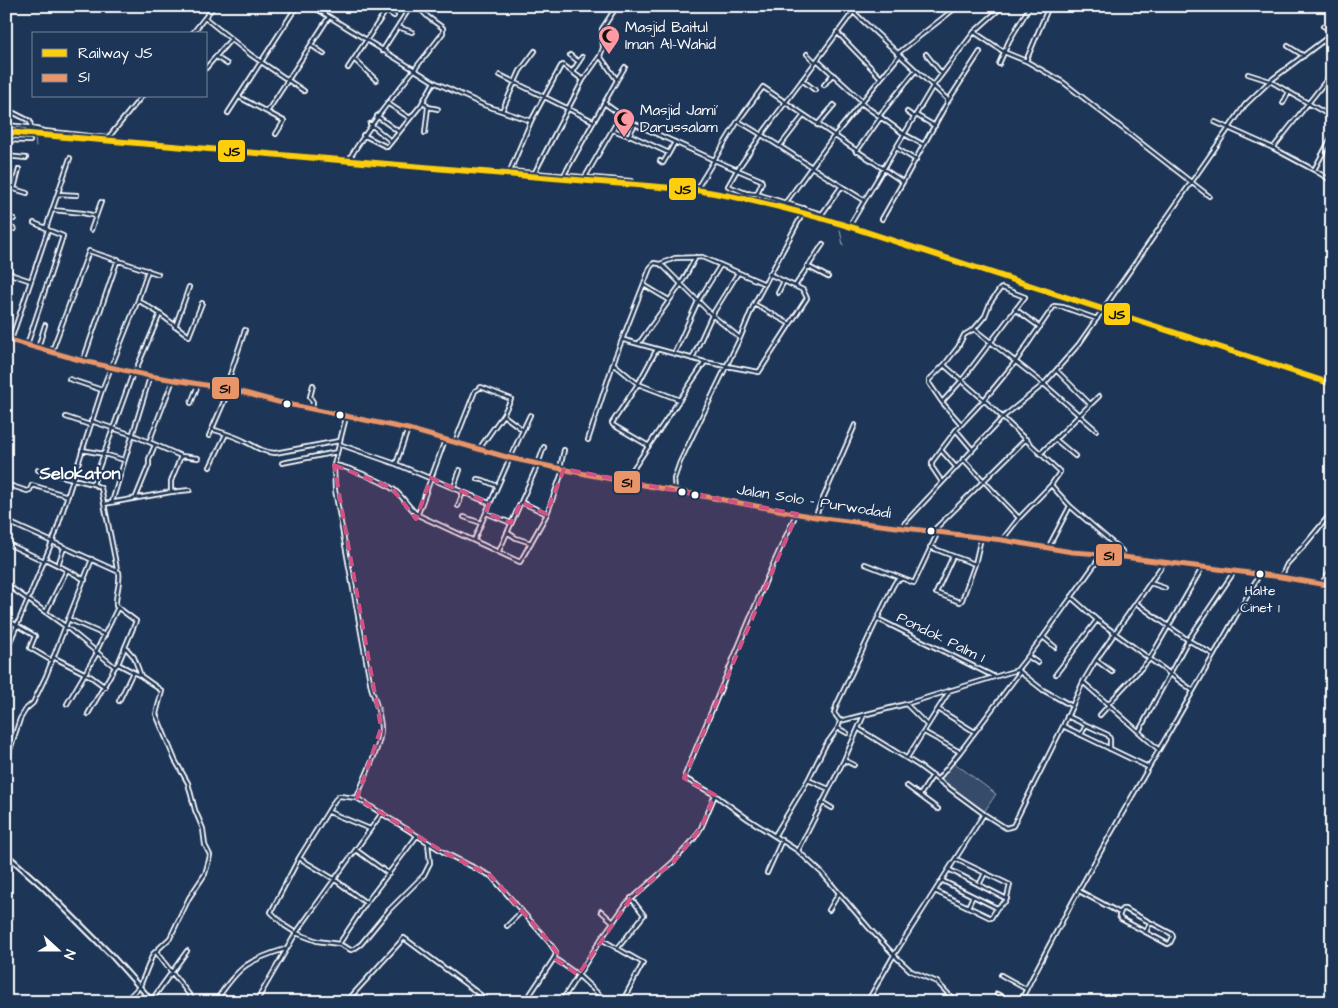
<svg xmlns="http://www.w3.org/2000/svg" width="1338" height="1008" viewBox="0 0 1338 1008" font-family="'Architects Daughter',sans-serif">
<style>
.green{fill:#364b69;stroke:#9aa5b4}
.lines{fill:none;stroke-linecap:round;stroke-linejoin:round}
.stream{stroke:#a0aab8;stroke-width:1}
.minor-casing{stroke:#fff;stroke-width:6}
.tertiary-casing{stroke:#fff;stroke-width:7}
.primary-casing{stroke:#fff;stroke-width:8}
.minor{stroke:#1d3557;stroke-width:2.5}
.tertiary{stroke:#1d3557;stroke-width:3}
.primary{stroke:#1d3557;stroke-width:4.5}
.bus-1-casing{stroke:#1d3557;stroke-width:9}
.bus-1{stroke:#e89569;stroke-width:5}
.rail-1-casing{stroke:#1d3557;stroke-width:10}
.rail-1{stroke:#fcce0d;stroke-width:6}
.marked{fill:#d15284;fill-opacity:0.2;stroke:#d15284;stroke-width:4;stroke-dasharray:10 6;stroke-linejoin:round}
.bus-dot{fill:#fff;stroke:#1d3557;stroke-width:2}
.labels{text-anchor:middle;stroke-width:4;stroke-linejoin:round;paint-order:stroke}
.bus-label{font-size:14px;fill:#fff;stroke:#1d3557}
.poi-label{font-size:15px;fill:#fff;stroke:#1d3557;text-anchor:start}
.street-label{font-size:15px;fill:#fff;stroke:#1d3557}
.quarter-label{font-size:18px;font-weight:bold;fill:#fff;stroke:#1d3557}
.line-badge{stroke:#1d3557;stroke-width:2}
.pale-badge-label{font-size:14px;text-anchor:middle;font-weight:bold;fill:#111}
</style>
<rect width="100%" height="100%" fill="#1d3557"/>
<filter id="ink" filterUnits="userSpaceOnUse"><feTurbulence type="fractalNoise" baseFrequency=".02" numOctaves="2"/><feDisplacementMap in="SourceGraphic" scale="10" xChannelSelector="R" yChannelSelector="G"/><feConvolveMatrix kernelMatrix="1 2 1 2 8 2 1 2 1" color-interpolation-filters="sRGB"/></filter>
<g filter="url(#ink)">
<path class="green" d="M953 762 996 794 984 812 941 779Z"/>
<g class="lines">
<path class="stream" d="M36 131V133
M35 139 36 146
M842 223 843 220
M840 230 843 245"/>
<g class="minor-casing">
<path id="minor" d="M312 6 434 82 484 105 531 121
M1042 6 1047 11
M386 11 394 16
M205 18 251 55 304 91
M1323 26 1332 31
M398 27 412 32
M837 32 881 78
M974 32 1004 52 1026 61 1063 82 1209 196
M192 34 214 6
M1323 41 1332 47
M311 45 324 54
M1288 46 1304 56
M382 51 411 6
M807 54 815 62
M897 54 958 6
M926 54 942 74
M570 55 579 62
M216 57 227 64
M354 59 376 80
M817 60 862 101
M1026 61 1047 11 1052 6
M999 64 1009 41 1030 6
M206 68 231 39
M348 68 389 6
M572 72 582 57
M1248 74 1270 81 1332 117
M500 75 593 121
M583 80 563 65 561 66 531 121 510 171 631 181
M617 80 625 67
M802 80 815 90
M824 85 833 74
M239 97 284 121 276 134
M423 101 428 107 425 133
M948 101 980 52
M387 103 410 118
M604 103 621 115
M861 103 904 134 924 145
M1283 103 1289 92
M428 107 438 109
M6 109 30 121 31 128
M502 111 520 71 535 51
M267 112 329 17
M907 112 914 117
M228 113 297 6
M916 115 935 126
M377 116 399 132
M879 116 916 70
M738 121C781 145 821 175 864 200
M1215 122 1273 148 1314 170
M370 124 391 141
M6 125 27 127 44 131 108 138 142 96
M817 125 834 105
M613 130 629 136 635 124
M363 135 387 147 421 105 434 82
M630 135 669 153 675 142
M1332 136 1314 170 1332 181
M6 140 30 141
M780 146 804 115
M896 148 916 160
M1273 148 1332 73
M856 152 881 117
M6 156 26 158
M351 156C378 112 412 74 443 33V28L428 17 417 6
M660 161 663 163 669 153
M6 162 7 156
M534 174 583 80 600 56
M564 175 617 80 600 56 603 48 602 29 617 6
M585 177 621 115 635 124 714 160 761 180 762 182 757 194 822 214 841 187
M699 185 738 121 763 87 903 182 947 103V99L847 6
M6 186 9 187 6 194
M9 187 14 189 19 169
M14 189 27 193
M58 194 77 195
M756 194 746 193 728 186 737 170 762 134 853 12
M786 202 834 136 899 56
M53 210 83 213 96 216
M6 216 14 219
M882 219 903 182
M34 223 46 228
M851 223 933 86 974 32 1003 6
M6 226 14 229
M91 230 101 202
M660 264 675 258 702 257 765 284
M807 266 828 277
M6 270 13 275 31 281
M644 285 669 300
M795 286 823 244
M778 293 784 281
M138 300 160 314 189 336 202 303
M754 304 790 324
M1015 309 1040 327
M175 327 189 287
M974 329 1044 384 1096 430
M11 340 48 230 46 228 70 158
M624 340 705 362 759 372 807 298 803 290 769 274
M639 343 681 284 696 257
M27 345 63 236 48 230
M38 348 45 325
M52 351 89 251 158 274
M674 354 698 301 720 266
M692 359 712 315 738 273
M83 361 118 259
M614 364 638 384 680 400
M944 365 984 400 1060 472 1051 485 1019 518 1002 540
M1057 371 1090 404
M135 372 160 314
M69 379 102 390
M226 387 245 330
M942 402 962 380 1025 297 1002 288 1000 289 990 303 985 316 974 329 964 335 958 347 944 365 929 380V383L942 402 961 424
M191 403 198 385
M312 409 313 402 310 397 313 385
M503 415 523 430
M66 417 90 425
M346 417 334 465 335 490 371 687C375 701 381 714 381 729 381 747 363 779 357 798
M91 421 133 435 181 456 198 458
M212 429C223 433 235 436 246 442 256 447 262 452 275 453L339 441
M956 430 972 449
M209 436 229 390
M1055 439 1075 456
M588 440 615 358 650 268 654 263 660 264 664 267 712 315 740 338
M149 442 173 380
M455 442 475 391 481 387 511 399 503 415 479 449
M339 444 396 464 489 503
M649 446 613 425 612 423 638 384 657 349
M82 450 104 454 124 460
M941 450 956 467
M1040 454 1099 396
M963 459 1019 518
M282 463 337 452
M396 464 408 429
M335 465C348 467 382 481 393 489 403 496 408 507 418 515L520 562 547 514 563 470
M210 467 226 434
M560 468 564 450
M38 470 93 484 101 488 117 569
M477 479 483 480 497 486
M625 481 705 362
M942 482 932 467V462L956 430 984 400 1016 361 1054 306 1063 307 1097 319
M6 484 27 491 30 490 32 485 68 496
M93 484 133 373
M1051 485 1070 506 1122 551 1123 556
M454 487 460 470
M675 491 674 479 680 462 740 338 754 304 802 215 804 208
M171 492V481L181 456
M136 497 149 465V459L155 445
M112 502 150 377
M521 502 547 514
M104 504 171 492 190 490
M458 506 463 492
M486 513 511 523
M418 514 445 440
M464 517 481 523
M815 517 855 425
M6 521 119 572C121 584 115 594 116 606L136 621 118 664
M901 527 1003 417 1044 384 1079 344 1245 105 1270 81 1332 34
M934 530 1026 439
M507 532 516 538 531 543
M474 540 510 458 530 415
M6 543 44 561
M930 547 953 556 936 593 960 602 962 600 975 564 981 538
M1048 548 1070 506
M499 551 538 464 544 447
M953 556 975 564
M45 559 67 570
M865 564 914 583 938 532
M58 565 64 548
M1281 577 1287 564 1303 547 1332 512
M1150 583 1165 588
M6 584 65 626 115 667 118 664 141 676 162 691 156 714 175 760 188 783 195 810 203 829 205 845 210 855 209 860 205 874 189 898 170 938 153 954 140 986 124 1002
M1321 584 1332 569
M1071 597 1097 620 1192 690
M1136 603 1188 640 1214 655
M46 612 67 570 85 580
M6 619 35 636 30 648 52 661
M68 619 105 635
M878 619 993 676
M1043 637 1055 647
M126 648 134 657 141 676
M7 649 55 535 102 390 138 300 148 270
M96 652 118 607
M53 657 90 676 105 687
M1029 657 1038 663
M1096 660 1112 672
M1017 670 1043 637 1098 560 1100 554
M1020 672 1043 690 1072 706
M1056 674 1097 620
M1083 682 1158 749
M119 701 133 672
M67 704 97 653
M906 704 927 725
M1108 704 1149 660 1202 568
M938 709 975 732
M88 714 115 667
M1100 715 1109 705
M1067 716 1108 735 1110 739V749
M840 721 906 704 1017 670 1020 672 960 752 938 779
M840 721 834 713 837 704 893 586 896 581 901 579
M838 728 847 733
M859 729 919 766 984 814 894 955 867 1002
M1139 731 1188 640 1234 572
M924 732 960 752
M1081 735 1086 725
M907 758 950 690
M844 760 854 765
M6 762 20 719 26 709 33 703 46 676 92 559
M1148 767 1063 726 1083 682 1096 660 1164 563
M808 780 829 789
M907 786 938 809
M715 795 686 779 685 775 766 580 796 514
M920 795 933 775
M822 802 832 808
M329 812 370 829
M984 814 1006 828 1013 826 1063 726
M775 835 808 780 825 746 838 728 840 721
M428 843 430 863 424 875 389 910 361 944 354 949 351 950 339 944 317 941 296 933 285 926 271 912 299 858 335 800 339 796 357 798 445 853 491 876 549 942 556 952 555 957 525 1002
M356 850 389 874
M798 851 844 760 864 715
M299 858 334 879 366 903
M950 870 1007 899
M767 873 782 840
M943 881 997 908
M979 885 985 873
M935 891 991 918 997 908 1006 901 1010 885 956 859
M1079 891 1120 913
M968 907 973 896
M1122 909H1125L1172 934 1173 937 1170 943 1168 944 1121 919 1119 916Z
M829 910 839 893
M601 911 613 922
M507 926 522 911
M1146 932 1150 923
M601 939 643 963 622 1002
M339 944 366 903 417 836
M617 949 644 915 631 898
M156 952 195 1002
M554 958 578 975 607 1002
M1001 975 1026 989
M997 994 1012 1002
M871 995 882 1002
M151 1001 187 951
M215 1002C238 968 245 961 285 949
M256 1002 296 933 382 813
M346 1002 404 938 490 1002
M561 1002 601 939 626 904 674 861 694 839 701 828 715 795 748 819 798 851 822 873 869 928 897 958 911 971 937 982 956 1002
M1020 1002C1093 856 1180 718 1259 575"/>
</g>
<g class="tertiary-casing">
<path id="tertiary" d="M6 854 43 887 112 956 153 1002"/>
</g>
<g class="primary-casing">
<path id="primary" d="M6 339 83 361 150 376 230 389 278 402 408 429 510 458 590 475 815 517 1002 540 1072 552 1100 554 1281 577 1332 586"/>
</g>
<use href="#minor" class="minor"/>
<use href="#tertiary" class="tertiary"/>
<use href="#primary" class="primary"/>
<g class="bus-1-casing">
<path id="bus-1" d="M6 339 83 361 150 376 230 389 278 402 408 429 510 458 590 475 815 517 1002 540 1072 552 1100 554 1281 577 1332 586"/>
</g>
<use href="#bus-1" class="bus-1"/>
<g class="rail-1-casing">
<path id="rail-1" d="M6 132 696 190C748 198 798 211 848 226L1332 384"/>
</g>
<use href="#rail-1" class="rail-1"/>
</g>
</g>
<path class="marked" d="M334 465 392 488 416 519 431 478 489 503 486 513 511 523 521 502 546 514 564 469 797 514 684 778 715 795 701 828 674 861 631 898 578 975 554 958 557 953 549 942 491 876 445 853 357 798 381 728Z"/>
<defs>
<g id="mosque-pin" transform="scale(1.125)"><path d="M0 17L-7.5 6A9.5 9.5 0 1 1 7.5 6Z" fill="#ff9aa2" stroke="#1d3557"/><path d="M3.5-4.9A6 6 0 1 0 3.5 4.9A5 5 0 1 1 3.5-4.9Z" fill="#111"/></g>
</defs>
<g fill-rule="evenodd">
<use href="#mosque-pin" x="609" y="36"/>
<use href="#mosque-pin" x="624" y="119"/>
</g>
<g class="bus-dot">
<circle cx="287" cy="404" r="4.5"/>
<circle cx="340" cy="415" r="4.5"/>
<circle cx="682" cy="492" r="4.5"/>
<circle cx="695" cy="495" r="4.5"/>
<circle cx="931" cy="531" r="4.5"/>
<circle cx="1260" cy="574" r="4.5"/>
</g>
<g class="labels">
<g class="bus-label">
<text x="1260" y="595">Halte<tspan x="1260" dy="17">Cinet 1</tspan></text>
</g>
<g class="poi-label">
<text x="625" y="32">Masjid Baitul<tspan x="625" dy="17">Iman Al-Wahid</tspan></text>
<text x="640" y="115">Masjid Jami'<tspan x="640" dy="17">Darussalam</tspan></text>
</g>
<g class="street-label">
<text transform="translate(814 501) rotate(9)" y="5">Jalan Solo - Purwodadi</text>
<text transform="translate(941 637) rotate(26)" y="5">Pondok Palm 1</text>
</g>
<g class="quarter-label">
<text x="80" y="479">Selokaton</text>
</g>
</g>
<g class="line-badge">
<rect x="217" y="139" width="29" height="24" rx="5" fill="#fcce0d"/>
<rect x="668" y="177" width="29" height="24" rx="5" fill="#fcce0d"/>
<rect x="1103" y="302" width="28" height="24" rx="5" fill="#fcce0d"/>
<rect x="211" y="376" width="29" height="24" rx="5" fill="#e89569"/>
<rect x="613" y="470" width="28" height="24" rx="5" fill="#e89569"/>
<rect x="1095" y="543" width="28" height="24" rx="5" fill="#e89569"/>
</g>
<g class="pale-badge-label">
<text x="232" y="156">JS</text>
<text x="683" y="194">JS</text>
<text x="1117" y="319">JS</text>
<text x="225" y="393">S1</text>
<text x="627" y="487">S1</text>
<text x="1109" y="560">S1</text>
</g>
<rect width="1338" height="1008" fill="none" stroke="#1d3557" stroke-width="25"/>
<rect x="12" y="12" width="1313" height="983" fill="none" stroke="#fff" stroke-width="2" filter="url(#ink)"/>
<rect x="32" y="32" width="175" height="65" fill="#1d3557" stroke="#77869a"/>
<rect x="42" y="49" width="25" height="8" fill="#fcce0d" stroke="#77869a"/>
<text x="78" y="58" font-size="15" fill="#ffffff">Railway JS</text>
<rect x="42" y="74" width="25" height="8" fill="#e89569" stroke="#77869a"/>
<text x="78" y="82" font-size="15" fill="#ffffff">S1</text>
<g transform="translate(58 950) rotate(111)" stroke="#1d3557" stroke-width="4" paint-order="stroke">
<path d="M0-4L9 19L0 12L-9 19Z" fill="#ffffff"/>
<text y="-8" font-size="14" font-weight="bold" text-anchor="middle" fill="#ffffff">N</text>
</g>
</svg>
